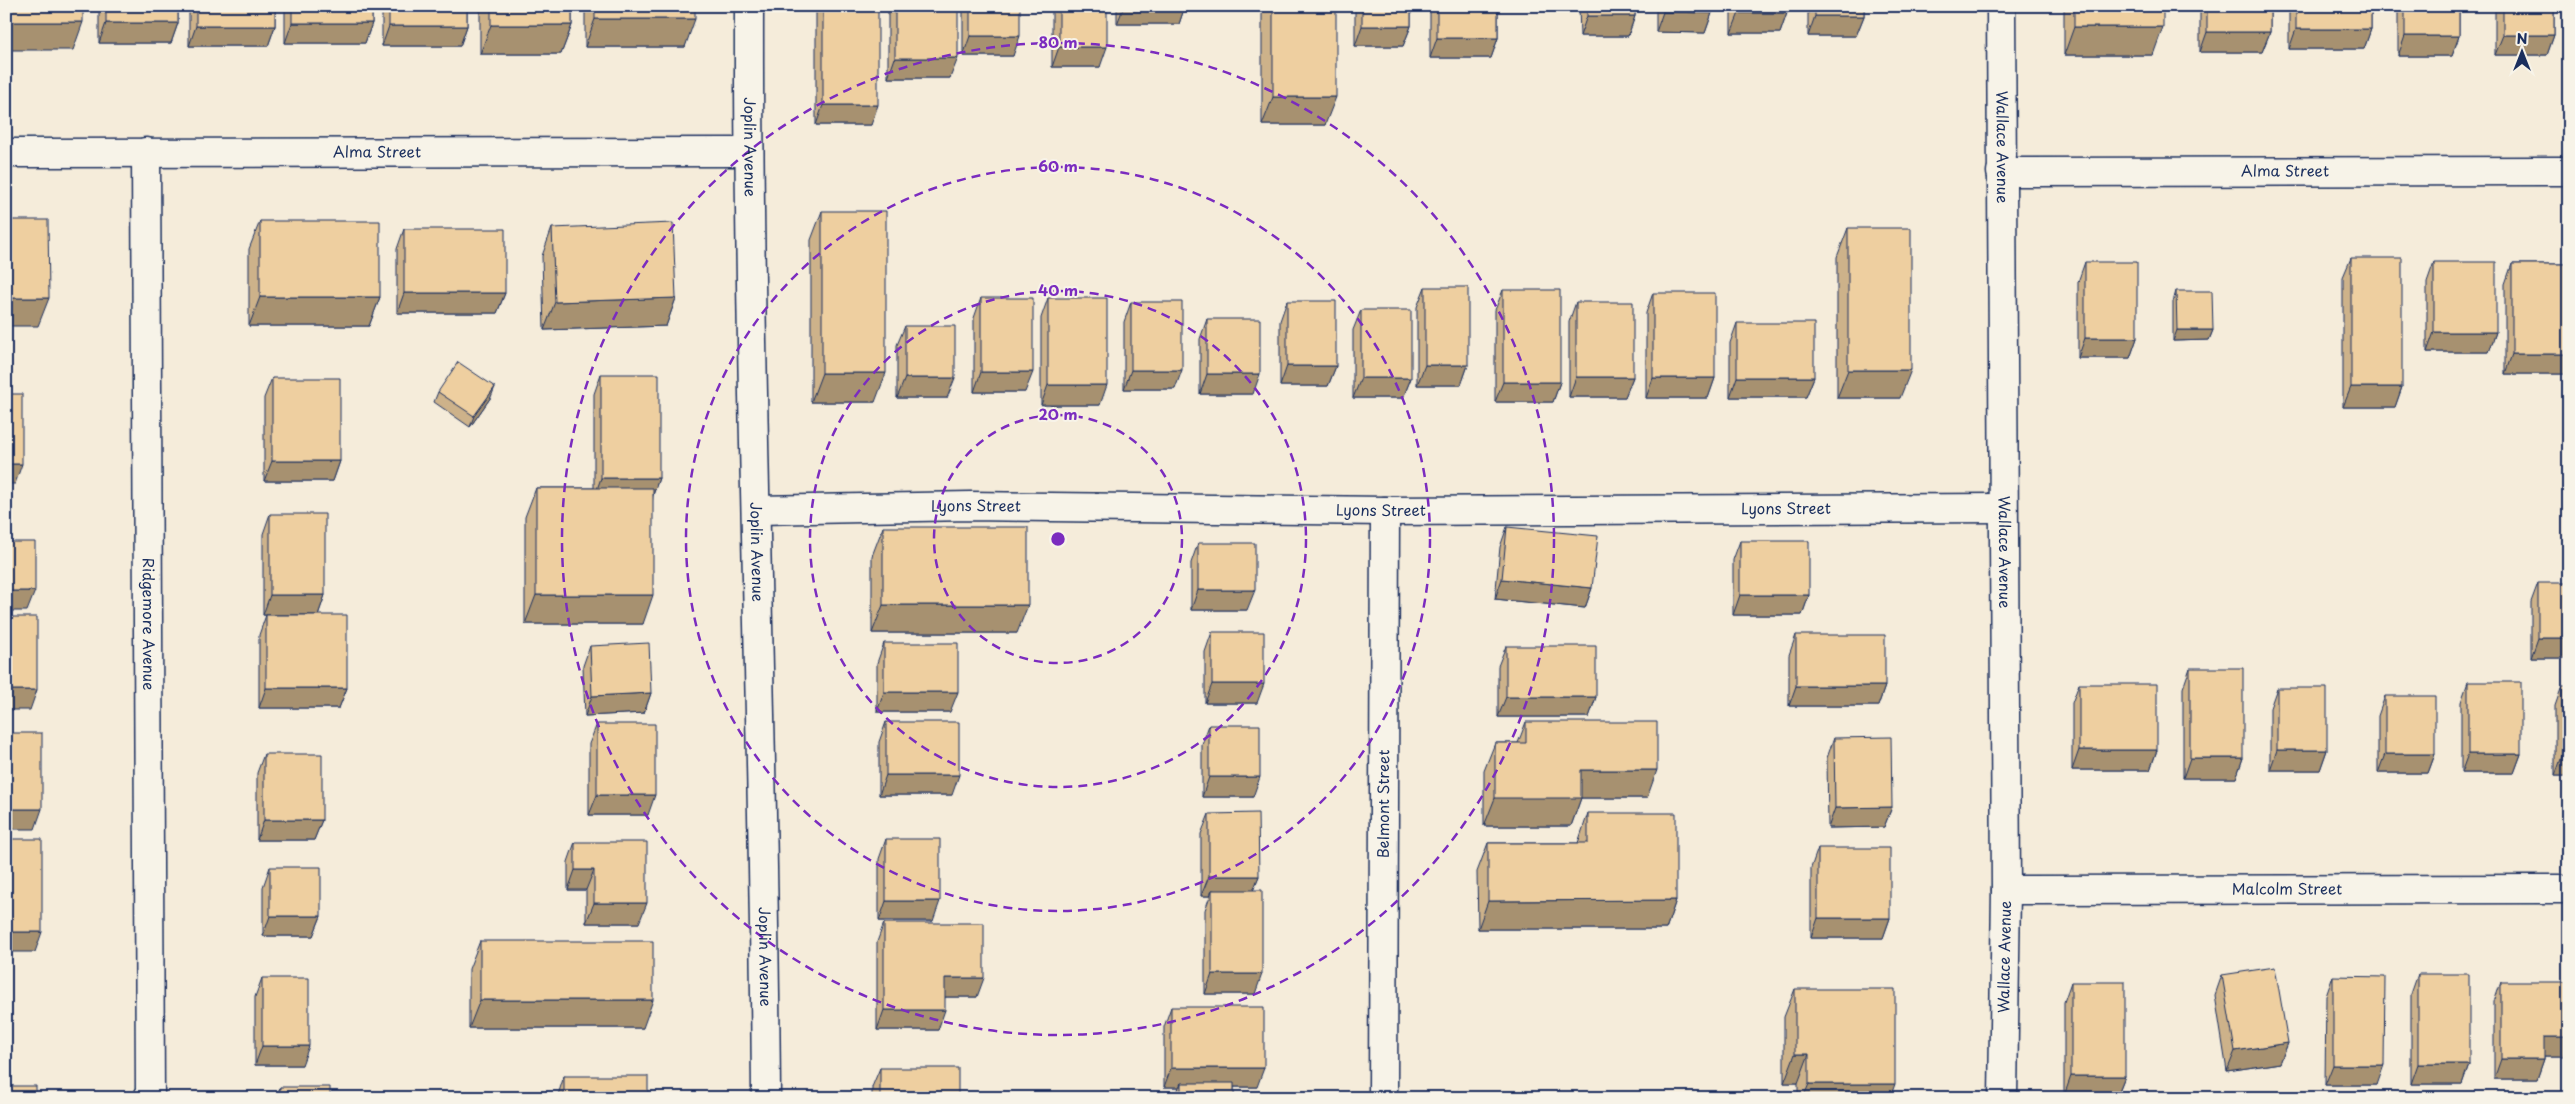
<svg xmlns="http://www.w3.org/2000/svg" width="2575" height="1104" viewBox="0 0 2575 1104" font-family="'Playpen Sans',sans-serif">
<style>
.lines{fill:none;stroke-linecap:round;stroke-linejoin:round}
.minor-casing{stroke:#1b2f5e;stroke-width:31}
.minor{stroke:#f7f3e8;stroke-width:28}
.wall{fill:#cdb28a;stroke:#1b2f5e}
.shaded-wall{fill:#a79170;stroke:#1b2f5e}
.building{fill:#eecfa0;stroke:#1b2f5e}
.ring{fill:none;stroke:#7b2cbf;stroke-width:2.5;stroke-dasharray:9 6}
.labels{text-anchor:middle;stroke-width:4;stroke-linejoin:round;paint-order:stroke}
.street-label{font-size:15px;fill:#1b2f5e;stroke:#f7f3e8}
.centre{fill:#7b2cbf;stroke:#f7f3e8;stroke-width:2.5}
.ring-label{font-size:15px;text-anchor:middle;font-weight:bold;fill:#7b2cbf;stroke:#f7f3e8;stroke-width:4;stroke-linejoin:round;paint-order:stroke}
</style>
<rect width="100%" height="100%" fill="#f5ecda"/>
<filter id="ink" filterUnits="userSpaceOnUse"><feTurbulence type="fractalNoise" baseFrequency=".02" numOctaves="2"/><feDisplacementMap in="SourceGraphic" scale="10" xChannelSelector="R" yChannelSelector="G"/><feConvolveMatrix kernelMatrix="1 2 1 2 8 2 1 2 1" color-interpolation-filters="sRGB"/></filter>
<g filter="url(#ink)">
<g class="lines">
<g class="minor-casing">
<g id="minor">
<path id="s1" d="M749 6C748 370 764 734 766 1098"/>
<path id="s2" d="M2001 6 2006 890 2003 1098"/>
<path id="s3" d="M146 152 150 1098"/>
<path id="s4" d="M6 153 749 152"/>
<path id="s5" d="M2001 172 2569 171"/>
<path id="s6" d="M757 510 970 506 1385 511 2003 508"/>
<path id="s7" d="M2006 890 2569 889"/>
<path id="s8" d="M1383 1098 1385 511"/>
</g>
</g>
<use href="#minor" class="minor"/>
</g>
<path class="wall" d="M99 6H178V23L171 43H99Z
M189 6H275V26L268 46H189Z
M285 6H372V23L365 43H285Z
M382 6H467V26L460 46H382Z
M480 6H572V25L561 54H480Z
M585 6H695L685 47H585Z
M816 6H878L871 125H816Z
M888 6H958L950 78H888Z
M963 6H1020L1013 56H963Z
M1052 6H1107L1100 67H1052Z
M1117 6H1185L1179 24H1117Z
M1262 6H1336L1325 125H1262Z
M1355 6H1411V26L1403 46H1355Z
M1430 6H1498V38L1491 58H1430Z
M1579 6H1635V16L1628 36H1580Z
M1656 6H1712V13L1705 33 1656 32Z
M1731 6H1787V13L1780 33H1731Z
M1808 6H1864V16L1856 36H1808Z
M2064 6H2163L2153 55H2064Z
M2200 6H2270V32L2262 52H2200Z
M2289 6H2371V29L2364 49H2289Z
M2398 6H2459V36L2452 56H2398Z
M2495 6H2554V35L2547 55H2495Z
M822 211 875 402H811V240Z
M260 221 380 297 369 326H249V249Z
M552 228 676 298 666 326 544 330 542 256Z
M1848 228 1900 398H1837V257Z
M404 229 505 293 497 313H397V249Z
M2351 258 2402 387 2395 407H2343V277Z
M2085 262 2137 338 2130 358H2078V282Z
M2434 262 2496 332 2489 352H2427V282Z
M2512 264H2569V364L2565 374H2505V284Z
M1425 287 1468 365 1461 385H1417V307Z
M1503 290 1560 382 1553 402H1495V310Z
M2176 291 2213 330 2209 340 2173 341V302Z
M1653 293 1715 378 1708 398H1646V313Z
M981 298 1025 392H974V318Z
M1048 298 1100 405H1041V318Z
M1287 301 1336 366 1328 386H1280V321Z
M1131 302 1175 389H1124V322Z
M1576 302 1633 377 1625 397H1569V322Z
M1361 310 1411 378 1403 398H1353V330Z
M1207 319 1253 394H1200V339Z
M1737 323 1814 377 1806 397H1730V343Z
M905 326 947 398H897V345Z
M601 374 659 478 653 495 643 624H525V517L536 488H594V394Z
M272 378 340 461 333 481H264V398Z
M438 392 491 397 470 427 434 402Z
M270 514 325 595 318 615H263V534Z
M883 527 1017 633H872V556Z
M1507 527 1592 588 1585 608 1495 599 1500 547Z
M1740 541 1809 595 1802 615H1733V560Z
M1198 543 1247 610H1191V563Z
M2538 583 2569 658H2531V602Z
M266 615 347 688 339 708H259V635Z
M1212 632 1257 703H1205V652Z
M1796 635 1885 686 1878 706H1789V655Z
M884 643 950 712H877V663Z
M590 646 651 693 644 713 585 716 583 666Z
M1506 646 1596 697 1589 717H1498V666Z
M2190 668 2243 758 2236 778H2183V688Z
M2468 682 2521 754 2514 773H2461V702Z
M2079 684 2157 750 2150 770H2072V703Z
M2562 686 2569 776H2555V706Z
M2277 688 2327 750 2320 770H2270V708Z
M2385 696 2435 754 2428 773H2378V716Z
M886 722 952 795H879V742Z
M1526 722 1647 798H1581L1571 826H1484V771L1495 743H1518Z
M597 724 648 815H589V744Z
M1209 725 1253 797H1202V745Z
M1834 738 1892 807 1884 827 1828 828 1827 758Z
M264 754 322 820 314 840H257V773Z
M1588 813 1676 900 1666 929H1478L1477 872 1488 843H1578Z
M1209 814 1259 876 1253 890 1255 994H1205V910L1210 896H1201V834Z
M886 839 933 921H879V859Z
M575 842 639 923H586V890H568V862Z
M1818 848 1890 918 1883 938H1811V868Z
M270 867 321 916 313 936H263V887Z
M884 923 977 997H945L938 1030H877V942Z
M480 941 643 1028H469V969Z
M2418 974 2469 1064 2462 1084H2411V994Z
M2222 975 2288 1043 2280 1063 2227 1071 2215 995Z
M2333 976 2377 1085H2325L2326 996Z
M262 978 302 1065H255V997Z
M2071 982 2125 1076 2117 1096H2064V1002Z
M2501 982 2564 1056H2544V1059L2537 1079H2494V1002Z
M1795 989 1890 1098H1798V1083H1784V1017Z
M1171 1007 1257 1087H1234V1098H1175L1179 1087H1164V1027Z
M880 1068 958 1098H872V1087Z
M564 1076 648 1098H557Z
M280 1087 330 1098H276Z"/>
<path class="shaded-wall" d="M1124 6H1185L1179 24H1117Z
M1663 12 1712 13 1705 33 1656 32Z
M1739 13H1787L1780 33H1731Z
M1587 16H1635L1628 36H1580Z
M1815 16H1864L1856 36H1808Z
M595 19H695L685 47H585Z
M6 22H83L73 50H6Z
M106 23H178L171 43H99Z
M292 23H372L365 43H285Z
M491 25H572L561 54H480Z
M196 26H275L268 46H189Z
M389 26H467L460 46H382Z
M1362 26H1411L1403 46H1355Z
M2074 27H2163L2153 55H2064Z
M2296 29H2371L2364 49H2289Z
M2207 32H2270L2262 52H2200Z
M2503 35H2554L2547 55H2495Z
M970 36H1020L1013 56H963Z
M2405 36H2459L2452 56H2398Z
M1437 38H1498L1491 58H1430Z
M1059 47H1107L1100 67H1052Z
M895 58H958L950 78H888Z
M1273 97H1336L1325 125H1262Z
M823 105H878L871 125H816Z
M404 293H505L497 313H397Z
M260 297H380L369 326H249Z
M6 298H49L38 326H6Z
M676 298 666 326 544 330 555 302Z
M2177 330H2213L2209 340 2173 341Z
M2434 332H2496L2489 352H2427Z
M2085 338H2137L2130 358H2078Z
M2512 354H2569V364L2565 374H2505Z
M1425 365H1468L1461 385H1417Z
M1287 366H1336L1328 386H1280Z
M1131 370H1182L1175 389H1124Z
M1848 370H1911L1900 398H1837Z
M981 372H1033L1025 392H974Z
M822 373H886L875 402H811Z
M1207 374H1260L1253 394H1200Z
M1576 377H1633L1625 397H1569Z
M1737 377H1814L1806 397H1730Z
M905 378H955L947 398H897Z
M1361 378H1411L1403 398H1353Z
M1653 378H1715L1708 398H1646Z
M1503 382H1560L1553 402H1495Z
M1048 385H1107L1100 405H1041Z
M495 387 491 397 470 427 474 416Z
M2351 387H2402L2395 407H2343Z
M272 461H340L333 481H264Z
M6 464H22L15 484H6Z
M601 478H659L652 498H594Z
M1502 579 1592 588 1585 608 1495 599Z
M1198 590H1255L1247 610H1191Z
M6 591H35L27 611H6Z
M270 595H325L318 615H263Z
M536 595H653L643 624H525Z
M1740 595H1809L1802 615H1733Z
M883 605H1028L1017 633H872Z
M2538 638H2569V658H2531Z
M1212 684H1264L1257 703H1205Z
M1796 686H1885L1878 706H1789Z
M266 688H347L339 708H259Z
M6 690H37L30 710H6Z
M884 692H958L950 712H877Z
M651 693 644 713 585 716 592 696Z
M1506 697H1596L1589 717H1498Z
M2079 750H2157L2150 770H2072Z
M2277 750H2327L2320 770H2270Z
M2385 754H2435L2428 773H2378Z
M2468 754H2521L2514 773H2461Z
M2562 756H2569V776H2555Z
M2190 758H2243L2236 778H2183Z
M1581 770H1657L1647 798H1581L1571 826H1484L1495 798Z
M886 775H959L952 795H879Z
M1209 777H1260L1253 797H1202Z
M597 795H655L648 815H589Z
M1892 807 1884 827 1828 828 1835 808Z
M6 809H42L35 829H6Z
M264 820H322L314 840H257Z
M575 870H594L586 890H568Z
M1209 876H1259L1251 896 1212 890 1210 896H1201Z
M1676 900 1666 929H1478L1488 901Z
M886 901H940L933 921H879Z
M594 903H647L639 923H586Z
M270 916H321L313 936H263Z
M1818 918H1890L1883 938H1811Z
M6 932H42L35 952H6Z
M1212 974H1262L1255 994H1205Z
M945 978H984L977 997H938Z
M480 1000H653L643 1028H469Z
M884 1010H945L938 1030H877Z
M2544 1037H2569V1044L2564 1056H2537Z
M2288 1043 2280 1063 2227 1071 2235 1051Z
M262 1046H309L302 1065H255Z
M1795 1054H1809L1798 1083H1784Z
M2501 1059H2544L2537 1079H2494Z
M2418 1064H2469L2462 1084H2411Z
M2333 1065H2384L2377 1085H2325Z
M1171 1068H1264L1257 1087H1181V1083L1179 1087H1164Z
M2071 1076H2125L2117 1096H2064Z
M1809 1084H1895L1890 1098H1803Z"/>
<path class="building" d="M6 6H83V22H6Z
M106 6H178V23H106Z
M196 6H275V26H196Z
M292 6H372V23H292Z
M389 6H467V26H389Z
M491 6H572V25H491Z
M595 6H695V19H595Z
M823 6H878V105H823Z
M895 6H958V58H895Z
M970 6H1020V36H970Z
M1059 6H1107V47H1059Z
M1273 6H1336V97H1273Z
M1362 6H1411V26H1362Z
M1437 6H1498V38H1437Z
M1587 6H1635V16H1587Z
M1663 6H1712V13L1663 12Z
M1739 6H1787V13H1739Z
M1815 6H1864V16H1815Z
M2074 6H2163V27H2074Z
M2207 6H2270V32H2207Z
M2296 6H2371V29H2296Z
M2405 6H2459V36H2405Z
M2503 6H2554V35H2503Z
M822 211H886V373H822Z
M6 220H48L49 298H6Z
M260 221H380V297H260Z
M673 223 676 298 555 302 552 228Z
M1848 228H1911V370H1848Z
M404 229H505V293H404Z
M2351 258H2402V387H2351Z
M2085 262H2137V338H2085Z
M2434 262H2496V332H2434Z
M2512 264H2569V354H2512Z
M1425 287H1468V365H1425Z
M1503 290H1560V382H1503Z
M2176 291H2212L2213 330H2177Z
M1653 293H1715V378H1653Z
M981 298H1033V372H981Z
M1048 298H1107V385H1048Z
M1287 301H1336V366H1287Z
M1131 302H1182V370H1131Z
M1576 302H1633V377H1576Z
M1361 310H1411V378H1361Z
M1207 319H1260V374H1207Z
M1737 323H1814V377H1737Z
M905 326H955V378H905Z
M458 362 495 387 474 416 438 392Z
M601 374H659V478H601Z
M272 378H340V461H272Z
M6 394H22V464H6Z
M536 488H653V595H536Z
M270 514H325V595H270Z
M883 527H1028V605H883Z
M1507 527 1598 536 1592 588 1502 579Z
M1740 541H1809V595H1740Z
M6 542H35V591H6Z
M1198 543H1255V590H1198Z
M2538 583H2569V638H2538Z
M266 615H347V688H266Z
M6 617H37V690H6Z
M1212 632H1264V684H1212Z
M1796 635H1885V686H1796Z
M649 643 651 693 592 696 590 646Z
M884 643H958V692H884Z
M1506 646H1596V697H1506Z
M2190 668H2243V758H2190Z
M2468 682H2521V754H2468Z
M2079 684H2157V750H2079Z
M2562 686H2569V756H2562Z
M2277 688H2327V750H2277Z
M2385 696H2435V754H2385Z
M886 722H959V775H886Z
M1526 722H1657V770H1581V798H1495V743H1526Z
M597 724H655V795H597Z
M1209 725H1260V777H1209Z
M6 733H42V809H6Z
M1891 737 1892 807 1835 808 1834 738Z
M264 754H322V820H264Z
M1258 813 1259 876H1209V814Z
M1588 813H1676V900L1488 901V843H1588Z
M6 839H42V932H6Z
M886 839H940V901H886Z
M575 842H647V903H594V870H575Z
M1818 848H1890V918H1818Z
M270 867H321V916H270Z
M1212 890H1262V974H1212Z
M884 923H984V978H945V1010H884Z
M480 941H653V1000H480Z
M2275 967 2288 1043 2235 1051 2222 975Z
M2418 974H2469V1064H2418Z
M2333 976 2385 977 2384 1065H2333Z
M262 978H309V1046H262Z
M2071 982H2125V1076H2071Z
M2501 982H2569V1037H2544V1059H2501Z
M1795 989H1895V1084H1809V1054H1795Z
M1171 1007H1264V1068H1171Z
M880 1068H958V1098H880Z
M564 1076H648V1098H564Z
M1181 1083H1234V1098H1181Z
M6 1086H36V1098H6Z
M280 1087H330V1098H280Z"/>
</g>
<g class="ring">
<circle cx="1058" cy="539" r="124"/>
<circle cx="1058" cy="539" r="248"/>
<circle cx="1058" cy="539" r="372"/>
<circle cx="1058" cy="539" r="496"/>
</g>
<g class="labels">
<g class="street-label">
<text dy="5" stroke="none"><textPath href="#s1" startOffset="141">Joplin Avenue</textPath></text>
<text dy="5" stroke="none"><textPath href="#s2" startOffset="141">Wallace Avenue</textPath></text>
<text dy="5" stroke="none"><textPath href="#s4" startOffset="371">Alma Street</textPath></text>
<text dy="5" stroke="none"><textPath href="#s5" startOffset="284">Alma Street</textPath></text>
<text dy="5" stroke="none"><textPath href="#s6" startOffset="219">Lyons Street</textPath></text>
<text dy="5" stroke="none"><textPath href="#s6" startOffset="1029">Lyons Street</textPath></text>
<text dy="5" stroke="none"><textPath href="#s6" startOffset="624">Lyons Street</textPath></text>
<text dy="5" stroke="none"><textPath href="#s1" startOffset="546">Joplin Avenue</textPath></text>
<text dy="5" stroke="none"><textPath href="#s2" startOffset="546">Wallace Avenue</textPath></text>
<text dy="5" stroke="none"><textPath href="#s3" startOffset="472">Ridgemore Avenue</textPath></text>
<text dy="5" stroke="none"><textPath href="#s8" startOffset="294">Belmont Street</textPath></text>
<text dy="5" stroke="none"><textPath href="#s7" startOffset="281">Malcolm Street</textPath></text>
<text dy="5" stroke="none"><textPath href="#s1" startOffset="951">Joplin Avenue</textPath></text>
<text transform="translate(2005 957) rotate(-89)" y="5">Wallace Avenue</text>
</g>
</g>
<circle cx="1058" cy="539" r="8" class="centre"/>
<g class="ring-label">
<text x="1058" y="48">80 m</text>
<text x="1058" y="172">60 m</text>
<text x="1058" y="296">40 m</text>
<text x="1058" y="420">20 m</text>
</g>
<rect width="2575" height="1104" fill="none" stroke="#f7f3e8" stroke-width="25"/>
<rect x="12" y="12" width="2550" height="1079" fill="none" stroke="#1b2f5e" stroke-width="2" filter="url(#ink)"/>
<g transform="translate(2522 52)" stroke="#f7f3e8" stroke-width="4" paint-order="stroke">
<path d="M0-4L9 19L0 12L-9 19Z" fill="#1b2f5e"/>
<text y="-8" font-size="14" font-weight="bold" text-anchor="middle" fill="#1b2f5e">N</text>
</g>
</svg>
